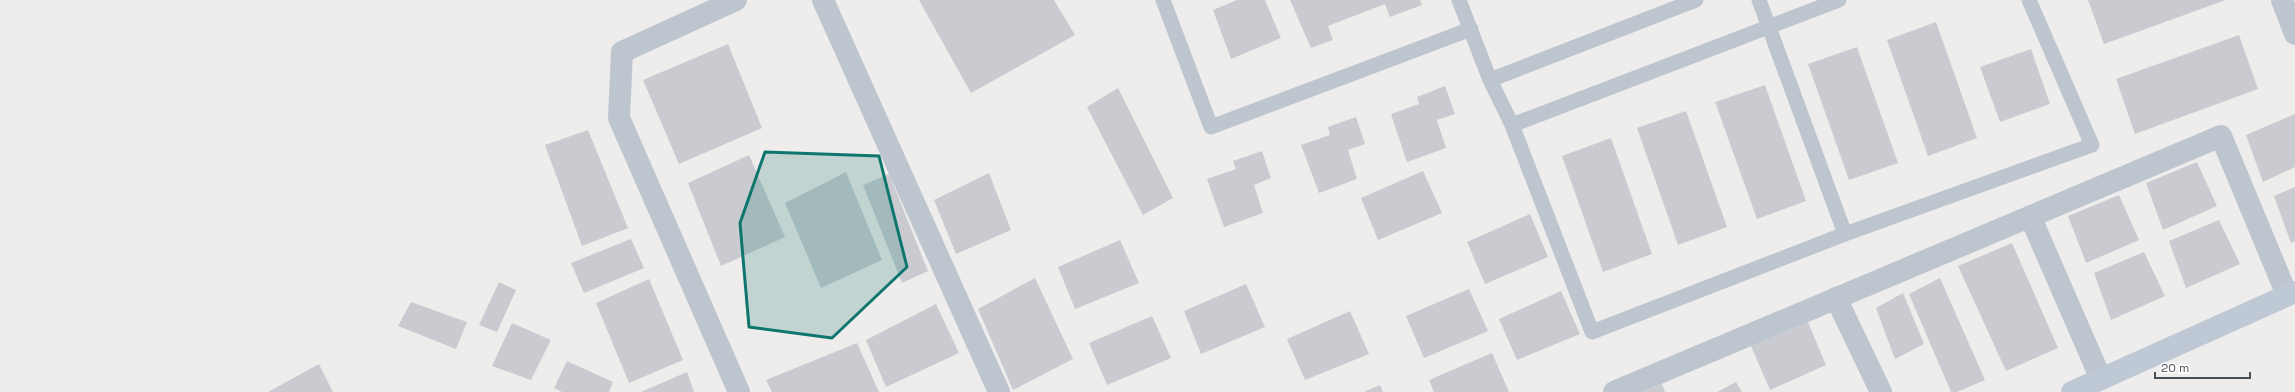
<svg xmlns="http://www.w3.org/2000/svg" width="2295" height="392" viewBox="0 0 2295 392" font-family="'Space Grotesk',sans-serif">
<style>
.building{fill:#c9cbd1}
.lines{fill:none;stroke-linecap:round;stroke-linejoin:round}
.lane{stroke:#bdc6cf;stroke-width:15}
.street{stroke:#bdc6cf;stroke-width:22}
.secondary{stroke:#bfc8d5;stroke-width:22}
.marked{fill:#0f766e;fill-opacity:0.2;stroke:#0f766e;stroke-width:3;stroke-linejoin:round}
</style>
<rect width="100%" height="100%" fill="#efecec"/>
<path class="building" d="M919 0H1054L1075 35 971 93Z
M1237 0H1265L1281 38 1231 59 1213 10Z
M1290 0H1420L1422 5 1390 17 1385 4 1328 26 1333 40 1311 48Z
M2088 0H2226L2104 44Z
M1936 22 1977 138 1928 156 1887 40Z
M2239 35 2258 89 2135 134 2116 79Z
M728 44 762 128 679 164 643 80Z
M1857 47 1898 163 1849 180 1808 64Z
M2031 49 2050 104 2000 122 1980 67Z
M1765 85 1806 201 1757 219 1715 102Z
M1445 86 1455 114 1437 120 1446 148 1407 162 1391 114 1419 104 1417 97Z
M1118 88 1173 198 1143 215 1087 107Z
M1686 111 1727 227 1678 245 1637 128Z
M2295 114V167L2263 182 2246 135Z
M1356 117 1365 144 1348 150 1357 179 1319 193 1301 145 1330 135 1328 127Z
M588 130 628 228 582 246 545 145Z
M1611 138 1652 254 1603 272 1562 156Z
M1262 151 1271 178 1254 185 1263 213 1224 227 1207 179 1236 169 1233 161Z
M749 155 785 237 721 266 688 183Z
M2197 162 2217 206 2163 230 2146 183Z
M1423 171 1442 213 1378 240 1361 198Z
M846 172 882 260 821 288 785 203Z
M989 173 1011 230 956 254 934 200Z
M889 174 928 271 902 283 863 185Z
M2295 187V241L2291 243 2274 196Z
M2119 195 2139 240 2086 263 2068 216Z
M1530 214 1548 257 1485 284 1467 242Z
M2219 220 2240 264 2186 288 2169 241Z
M631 239 644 268 584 293 571 263Z
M1120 240 1139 283 1075 309 1058 267Z
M2012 243 2058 348 2006 371 1958 266Z
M2144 252 2165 296 2111 320 2094 273Z
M1035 278 1073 359 1013 390 978 309Z
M1940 278 1985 380 1957 392H1951L1909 294Z
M649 279 683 360 629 383 596 303Z
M499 282 516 290 497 332 479 325Z
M1246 284 1265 327 1201 354 1184 311Z
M1469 289 1488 331 1424 358 1406 316Z
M1561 291 1580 334 1517 360 1499 319Z
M1903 293 1924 344 1895 359 1876 308Z
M411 302 467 322 456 349 398 326Z
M936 304 959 353 886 387 866 340Z
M1350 311 1369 354 1305 380 1287 339Z
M1152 316 1171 358 1107 385 1089 343Z
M1808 322 1826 365 1770 390 1751 346Z
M512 323 551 340 531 380 492 366Z
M857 343 879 392H772L766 380Z
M1492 353 1509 392H1434L1429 380Z
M567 361 613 382 609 392H562L554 388Z
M319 364 333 392H268Z
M687 372 694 392H641Z
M1736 382 1742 392H1717Z
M1662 384 1665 392H1643Z
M1380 385 1383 392H1364Z"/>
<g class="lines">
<path class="lane" d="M1163 0 1211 127 1471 29
M1459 0 1490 80 1696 0
M1759 0 1845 234
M1490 80 1512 125 1839 0
M1512 125 1592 332 1845 234 2092 145 2029 0"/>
<path class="street" d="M736 0 622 52 619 118 739 392
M823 0 999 392
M2282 0 2295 34
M2030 216 2101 379
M1836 298 1881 392
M1614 392 2221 136 2287 295"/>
<path class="secondary" d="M2072 392 2295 292"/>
</g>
<path class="marked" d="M765 152 879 156 907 267 832 338 749 327 740 223Z"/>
<path d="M2155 372v6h95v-6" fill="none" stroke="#454e59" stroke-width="2"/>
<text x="2161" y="372" font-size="12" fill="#454e59" stroke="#ffffff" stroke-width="3" paint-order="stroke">20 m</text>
</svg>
